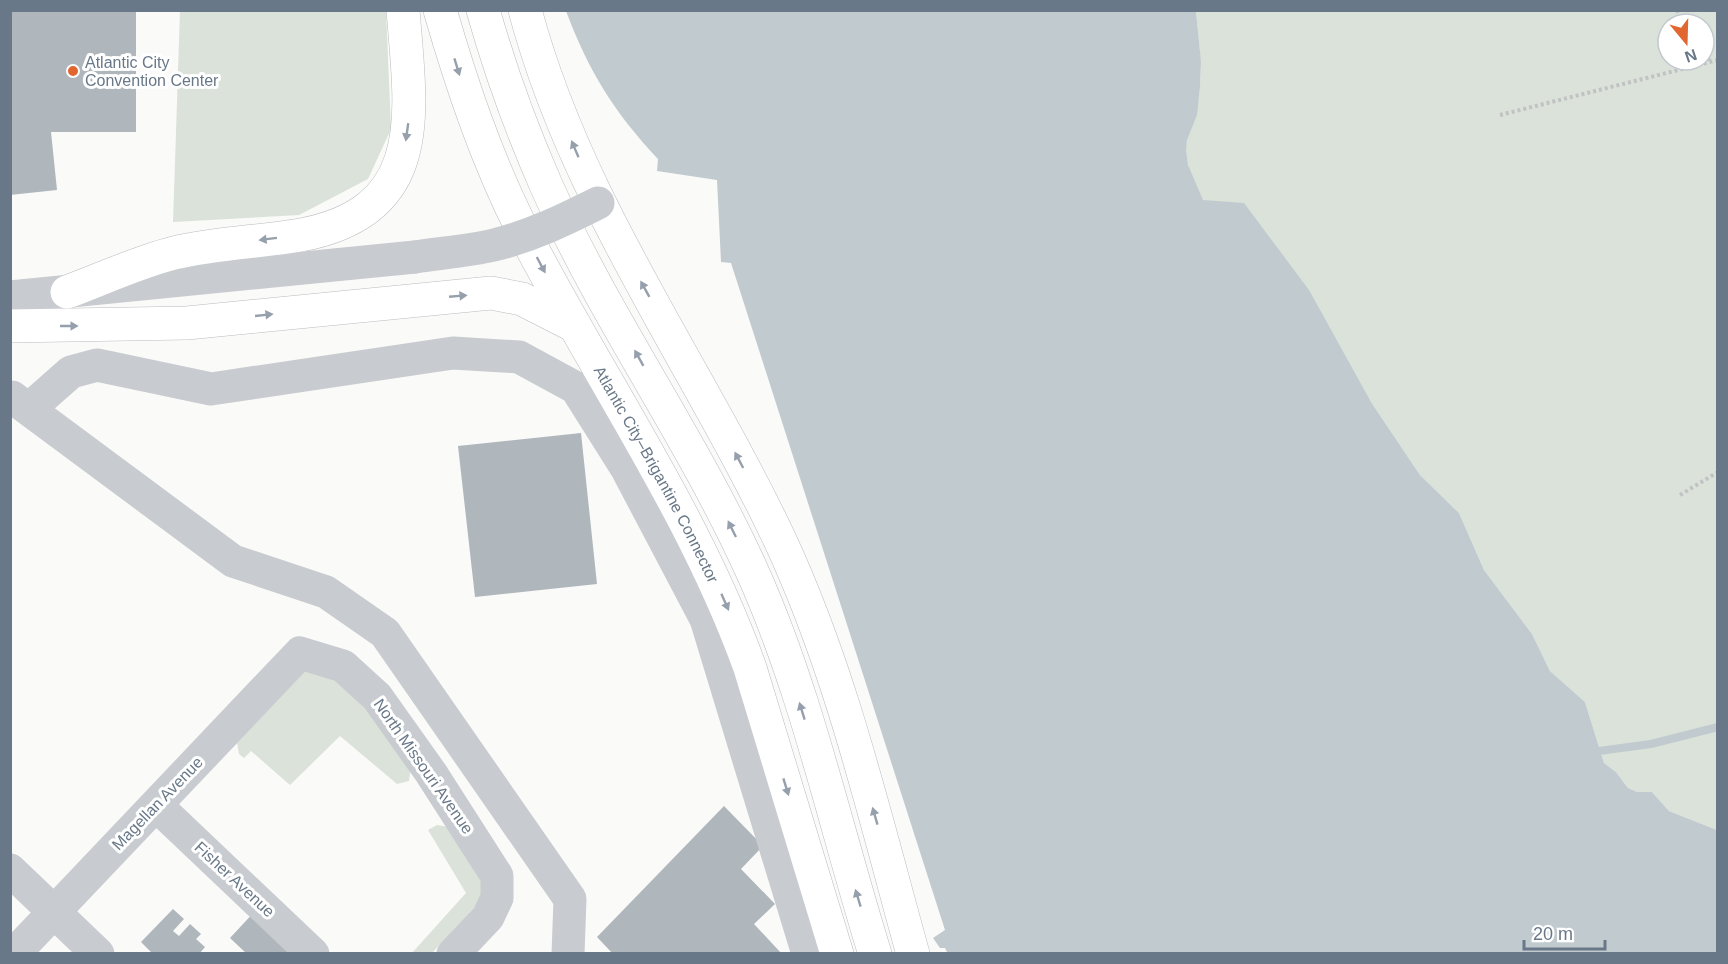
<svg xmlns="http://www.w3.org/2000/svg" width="1728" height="964" viewBox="0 0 1728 964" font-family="Arial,sans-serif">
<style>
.green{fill:#dbe2d9;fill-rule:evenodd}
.water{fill:#c1cacf}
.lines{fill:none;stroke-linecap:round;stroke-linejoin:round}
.stream{stroke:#c1cacf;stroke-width:8}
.building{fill:#afb6bc}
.highway-casing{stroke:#b9bcbf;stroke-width:34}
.path{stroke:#c0c2c4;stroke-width:4;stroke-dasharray:3 3;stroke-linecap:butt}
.minor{stroke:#c8cbcf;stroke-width:33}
.highway{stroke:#fff;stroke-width:33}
.minor-bridge{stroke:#c8cbcf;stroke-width:33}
.oneway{fill:#96a0ac}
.poi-dot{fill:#e16630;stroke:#fff;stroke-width:2}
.labels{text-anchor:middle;stroke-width:6;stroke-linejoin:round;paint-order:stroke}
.poi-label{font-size:16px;fill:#697888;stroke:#fff;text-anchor:start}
.street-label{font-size:16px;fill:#697888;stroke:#fff}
</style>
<rect width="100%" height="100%" fill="#fafaf8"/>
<path class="green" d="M180 11H386L391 129 368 179 299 215 173 222Z
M1196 11H1717V830L1669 811 1652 792H1637L1628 788 1616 772 1604 763 1585 702 1550 671 1532 634 1484 570 1459 513 1420 475 1371 402 1203 201C1194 183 1182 158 1187 139 1193 119 1199 106 1200 85 1202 60 1198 36 1196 11ZM1668 24H1704V60H1668Z
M312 669 349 681 411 766 409 781 397 784 340 736 290 785 251 751 244 758 239 754 237 743 303 671Z
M437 825 449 827 481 870 483 898 432 953 411 954 466 893 428 830Z"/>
<path class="water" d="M566 11H1196L1201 62 1200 87 1197 115 1187 140 1186 150 1188 165 1203 200 1244 203 1309 290 1371 402 1420 475 1459 513 1484 570 1532 634 1550 671 1585 702 1604 763 1616 772 1628 788 1637 792H1652L1669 811 1717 830V953L948 954 945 948H940L933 938 945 930 731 263 721 262 717 180 657 171 658 159C614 112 589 72 566 11Z"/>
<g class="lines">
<path class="stream" d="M1599 751 1651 744 1718 727"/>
</g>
<path class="building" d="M10 10H136V132H51L57 190 10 195Z
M581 433 597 584 475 597 458 446Z
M724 806 763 846 741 869 775 904 754 924 782 954H613L597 937Z
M173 909 184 919 173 931 179 936 190 924 201 934 196 939 205 947 199 954H153L141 942Z
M257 909 300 954H247L230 938Z"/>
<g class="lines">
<g class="highway-casing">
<g id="highway">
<path id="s1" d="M440 10C462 86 487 160 523 231 598 377 694 512 750 668L837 954"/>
<path d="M483 10C500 70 521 128 546 185 605 318 692 438 752 571 807 693 835 826 875 954"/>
<path d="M525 10C576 202 695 361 779 538 841 670 874 814 913 954"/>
<path d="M67 292C102 279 138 262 174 253 216 243 259 242 301 235 430 211 411 112 403 10"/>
<path d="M10 326 187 323 491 293 522 299 575 326"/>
</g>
</g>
<path class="path" d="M1677 10 1682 24
M1704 53 1710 61
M1500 115 1718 60
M1680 495 1718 472"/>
<path class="minor" d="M10 297 415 257
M12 397 233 561 326 592 385 633 570 899 568 954
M29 409 71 372 97 365 211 389 453 353 519 357 576 388 627 469 706 619 808 954
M156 805 313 954
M10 870 98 954
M14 954 300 653 343 666 377 697 431 773 497 876V898L488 917 453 954"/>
<use href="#highway" class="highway"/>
<path class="minor-bridge" d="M415 257C441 253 468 251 494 245 531 236 564 220 598 203"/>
</g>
<defs><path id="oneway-solid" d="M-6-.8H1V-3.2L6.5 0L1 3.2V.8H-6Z" transform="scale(1.5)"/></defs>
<g class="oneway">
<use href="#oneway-solid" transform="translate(457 67) rotate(73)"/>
<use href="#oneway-solid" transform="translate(407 132) rotate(98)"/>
<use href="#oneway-solid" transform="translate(575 149) rotate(-113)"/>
<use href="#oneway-solid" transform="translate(268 239) rotate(173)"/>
<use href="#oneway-solid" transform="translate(541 265) rotate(62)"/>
<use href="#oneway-solid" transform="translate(645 289) rotate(-119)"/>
<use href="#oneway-solid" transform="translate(458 296) rotate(-5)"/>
<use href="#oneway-solid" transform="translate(264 315) rotate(-6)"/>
<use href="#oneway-solid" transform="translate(69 326)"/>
<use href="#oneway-solid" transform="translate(639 358) rotate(-119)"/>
<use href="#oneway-solid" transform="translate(739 460) rotate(-118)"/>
<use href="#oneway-solid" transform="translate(732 529) rotate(-116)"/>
<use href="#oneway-solid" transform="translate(725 602) rotate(66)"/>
<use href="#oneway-solid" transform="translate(802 711) rotate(-107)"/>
<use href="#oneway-solid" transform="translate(786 787) rotate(73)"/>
<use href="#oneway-solid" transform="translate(875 816) rotate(-106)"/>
<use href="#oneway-solid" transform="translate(858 898) rotate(-107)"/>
</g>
<circle class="poi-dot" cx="73" cy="71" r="6"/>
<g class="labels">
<g class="poi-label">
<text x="85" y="68">Atlantic City<tspan x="85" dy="18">Convention Center</tspan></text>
</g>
<g class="street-label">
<text dy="6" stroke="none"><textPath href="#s1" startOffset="514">Atlantic City–Brigantine Connector</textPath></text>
<text transform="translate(424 766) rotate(55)" y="6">North Missouri Avenue</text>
<text transform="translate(157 803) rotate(-46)" y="6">Magellan Avenue</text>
<text transform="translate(235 879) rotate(43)" y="6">Fisher Avenue</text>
</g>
</g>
<rect width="1728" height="964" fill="none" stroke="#697888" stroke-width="24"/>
<g transform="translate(1686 42) rotate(161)"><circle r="28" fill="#ffffff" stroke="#c3c9cf" stroke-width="1.5"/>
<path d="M0-4.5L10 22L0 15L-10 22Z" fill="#e16630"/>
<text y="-9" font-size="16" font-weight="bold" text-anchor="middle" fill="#697888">N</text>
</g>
<path d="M1524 940v9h81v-9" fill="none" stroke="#697888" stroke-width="3"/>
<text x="1533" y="940" font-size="18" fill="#697888" stroke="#ffffff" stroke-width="4.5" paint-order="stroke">20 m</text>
</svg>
